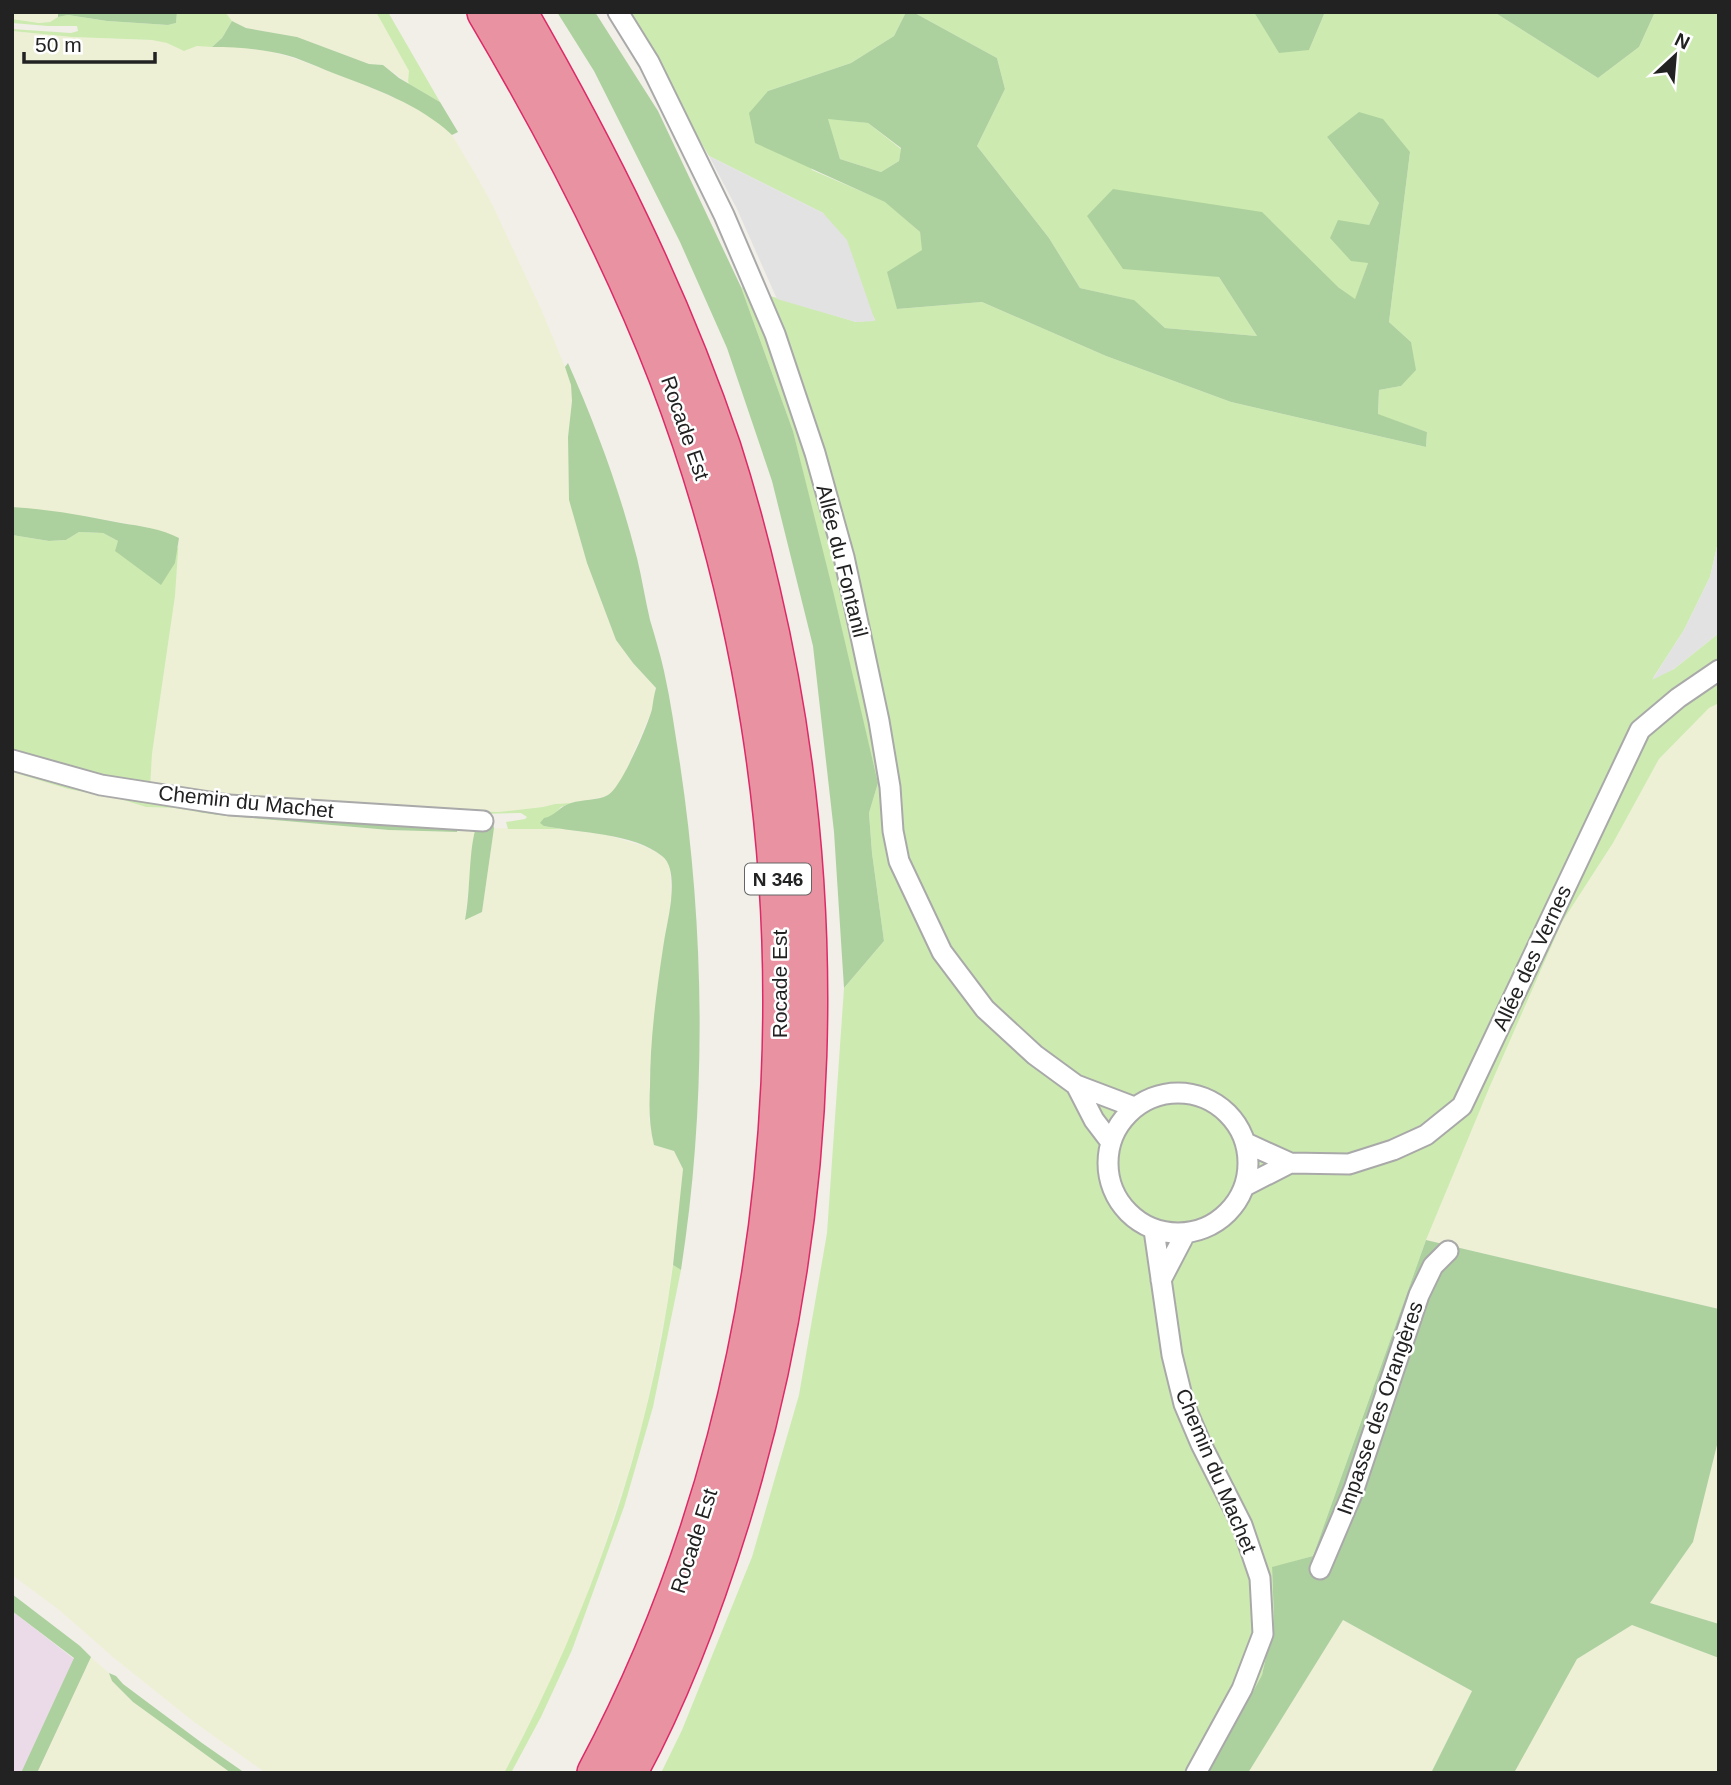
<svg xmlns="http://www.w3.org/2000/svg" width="1731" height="1785" viewBox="0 0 1731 1785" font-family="Helvetica,sans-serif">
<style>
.industrial{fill:#ebdbe8}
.farmland{fill:#eef0d5}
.grass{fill:#cdebb0}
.forest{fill:#add19e;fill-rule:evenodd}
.parking{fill:#e2e2e2}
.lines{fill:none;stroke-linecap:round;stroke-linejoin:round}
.street-casing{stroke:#a9a9a9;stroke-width:23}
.highway-casing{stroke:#dc2a67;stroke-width:40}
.street{stroke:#fff;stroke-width:19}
.highway{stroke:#e892a2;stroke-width:37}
.labels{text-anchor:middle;stroke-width:5;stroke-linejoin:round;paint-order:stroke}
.shield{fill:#fff;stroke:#646464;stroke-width:2}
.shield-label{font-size:19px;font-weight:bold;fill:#222}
.street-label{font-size:21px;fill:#222;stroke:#fff}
</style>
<rect width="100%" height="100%" fill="#f2efe9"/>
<path class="industrial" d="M12 1611 87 1669 37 1773H12Z"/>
<path class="farmland" d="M12 12H58V17L50 22 39 23 12 19Z
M224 12H376L409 71 408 80 409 84 383 65 369 64 297 37 246 28 232 21Z
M12 31 72 37 152 40 168 43 184 51 197 46 238 47 274 52 302 61 360 83 402 101 425 113 437 121 452 135 476 175 493 206 542 311 565 367 571 385 572 401 568 437 569 500 587 563 616 640 633 663 656 688 651 712 624 775 611 794 603 797 572 803 555 804 543 807 498 812 409 809 398 804 361 806 150 789 152 754 175 596 179 538 150 528 90 517 12 507Z
M1719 703V1309L1426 1240 1490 1086 1562 922 1613 843 1659 759 1709 708Z
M12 772 68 789 120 799 146 807 175 808 218 815 389 830 457 832 459 823 476 826 465 919 482 912 494 828 562 829 607 835 644 846 663 856 668 863 670 870 671 899 656 998 650 1067 649 1119 654 1145 674 1151 683 1169 679 1215 667 1306 644 1419 627 1477 602 1553 575 1627 545 1693 504 1773H266L194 1722 114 1658 58 1609 12 1575Z
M1719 1437V1624L1650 1603 1693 1542Z
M1343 1620 1472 1691 1431 1773H1248Z
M1632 1625 1719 1658V1773H1514L1577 1659Z
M91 1657 109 1673 112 1681 133 1702 231 1773H37Z"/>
<path class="grass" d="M177 12H225L232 21 222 38 212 47 197 46 184 51 167 43 152 40 72 37 12 31V29L71 33 78 31 77 26H48L12 23V19L39 23 50 22 58 17 68 15 107 21 168 25 176 23Z
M376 12H388L440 102 409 84 408 81 409 71Z
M624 12H906L894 36 851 63 768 91 812 170 886 202 920 232 923 250 897 309 982 302 1106 356 1231 402 1426 447 1427 432 1378 415 1379 390 1401 386 1411 342 1389 322 1410 152 1327 137 1379 203 1369 225 1368 263 1355 300 1338 287 1123 269 1219 277 1257 336 1165 328 1133 300 1080 288 1049 238 977 146 1005 89 997 58 913 12H1254L1309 50 1325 12H1494L1598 78 1639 47 1655 12H1719V538L1710 577 1684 630 1653 678 1674 669 1719 633V703L1709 708 1659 759 1613 843 1562 922 1490 1086 1426 1240 1313 1556 1272 1568 1274 1620 1262 1675 1208 1773H661L682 1730 752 1557 799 1395 827 1233 844 988 884 941 872 853 869 813 878 783 793 431 741 287 856 322 875 320 823 213 709 156Z
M827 118 868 123 901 149 899 161 881 172 840 159Z
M79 532 103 533 118 541 178 548 179 538 175 596 152 754 150 789 376 807 398 804 409 809 498 812 543 807 555 804 572 803 561 807 544 826 562 829H508L506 822 525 819 527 817 521 813 477 814 152 792 12 757V535L49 541 66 540Z
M12 766 203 806 198 812 175 808 146 807 120 799 68 789 12 772Z
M673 1265 681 1270 653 1407 624 1507 572 1650 541 1717 511 1773H504C589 1615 650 1443 673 1265Z"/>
<path class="forest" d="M58 12H177L176 23 168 25 107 21 68 15 58 17Z
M557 12H595L658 111 741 287 793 431 834 595 878 783 869 813 872 853 884 941 844 988 834 832 813 646 772 481 727 348 680 242 594 71Z
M906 12H913L997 58 1005 89 977 146 1049 238 1080 288 1134 300 1165 328 1257 336 1219 277 1123 269 1087 216 1113 189 1262 212 1338 287 1355 299 1368 263 1351 261 1330 238 1338 220 1369 225 1379 203 1327 137 1359 112 1383 119 1410 152 1389 322 1411 342 1416 370 1401 386 1379 390 1378 414 1427 432 1426 447 1231 402 1106 356 982 302 897 309 887 272 922 250 920 232 885 202 755 143 749 113 768 91 851 63 894 36ZM828 119 868 123 901 148 899 161 881 172 840 159Z
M1254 12H1325L1309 50 1279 53Z
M1494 12H1655L1639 47 1598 78Z
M232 21 246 28 297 37 369 64 383 65 399 78 440 102 458 132 452 135C419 104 375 89 333 73 313 65 293 55 272 52 252 48 232 47 212 47L222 38Z
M568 363C596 426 620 491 637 558 642 578 645 599 650 620 655 637 660 653 664 671 671 702 675 733 680 764 705 931 707 1104 681 1270L673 1265 683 1169 674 1151 654 1145C649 1125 649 1107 650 1086 650 1041 656 994 663 948 665 933 669 917 671 901 672 888 674 865 662 856 634 833 579 833 544 826L540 823 544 818C555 816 560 806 571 803 583 799 597 801 608 795 621 788 648 725 652 709 653 702 654 695 656 688L633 663 616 640 587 563 569 500 568 437 572 401 571 385 565 367Z
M12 507C49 509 85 516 121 523 140 526 162 529 179 538L175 563 161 585 115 551 118 541 103 533 79 532 66 540 49 541 12 535Z
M203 806 459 823 457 832 389 830 218 815 198 812Z
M477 824H493L494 828 482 912 465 920C471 890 468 850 477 824Z
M1426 1240 1719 1309V1437L1693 1542 1650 1603 1719 1624V1658L1632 1625 1577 1659 1514 1773H1431L1472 1691 1343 1620 1248 1773H1208L1262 1675 1274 1620 1272 1567 1313 1556Z
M12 1594 80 1646 91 1657 37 1773H21L74 1658 12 1611Z
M109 1673 116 1676 123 1684 202 1743 245 1773H231L133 1702 112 1681Z"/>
<path class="parking" d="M709 156 823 213 847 240 875 321 856 322 777 299 737 209Z
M1719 538V633L1674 669 1652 680 1684 630 1710 577Z"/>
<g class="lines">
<g class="street-casing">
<path id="street" d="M618 12 649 62 724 215 775 334 815 453 844 557 879 721 890 787 893 831 899 861 942 952 985 1009 1035 1055 1076 1085 1134 1107
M12 760 101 785 229 805 483 821
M1076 1085 1094 1120 1110 1141
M1108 1163a70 70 0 1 1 140 0a70 70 0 1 1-140 0Z
M1246 1143 1290 1163 1349 1164 1393 1150 1426 1135 1462 1106 1640 730 1678 698 1719 670
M1245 1186 1290 1163
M1154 1230 1172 1355 1184 1404 1201 1444 1242 1525 1260 1578 1263 1634 1242 1689 1196 1773
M1161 1280 1185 1234
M1320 1569 1354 1489 1419 1295 1433 1266 1448 1251"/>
</g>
<g class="highway-casing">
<path id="highway" d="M486 12C555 129 619 250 668 377 838 822 821 1350 596 1773
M518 12C599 153 670 294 722 448 737 495 750 543 761 591 833 896 823 1216 732 1515 705 1603 672 1692 628 1773"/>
</g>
<use href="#street" class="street"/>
<use href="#highway" class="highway"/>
</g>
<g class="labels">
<rect class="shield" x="745" y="863.5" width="66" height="31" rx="5"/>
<g class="shield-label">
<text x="778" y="886">N 346</text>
</g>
<g class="street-label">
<text transform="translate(685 428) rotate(71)" y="7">Rocade Est</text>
<text transform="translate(842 561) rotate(76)" y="7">Allée du Fontanil</text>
<text transform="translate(246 802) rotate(6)" y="7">Chemin du Machet</text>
<text transform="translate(1532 958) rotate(-65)" y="7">Allée des Vernes</text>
<text transform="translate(780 984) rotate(-90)" y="7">Rocade Est</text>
<text transform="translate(1380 1408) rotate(-71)" y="7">Impasse des Orangères</text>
<text transform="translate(1216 1471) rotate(67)" y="7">Chemin du Machet</text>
<text transform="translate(694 1541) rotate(-72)" y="7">Rocade Est</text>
</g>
</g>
<rect width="1731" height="1785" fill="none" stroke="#222222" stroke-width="28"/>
<g transform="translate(1675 56) rotate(26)" stroke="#ffffff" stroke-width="5" paint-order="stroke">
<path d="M0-5L12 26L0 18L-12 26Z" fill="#222222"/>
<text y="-10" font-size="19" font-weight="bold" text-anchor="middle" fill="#222222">N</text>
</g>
<path d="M24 52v10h131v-10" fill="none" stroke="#222222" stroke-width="3.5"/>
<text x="35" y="52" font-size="21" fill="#222222" stroke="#ffffff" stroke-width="5" paint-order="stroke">50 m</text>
</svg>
